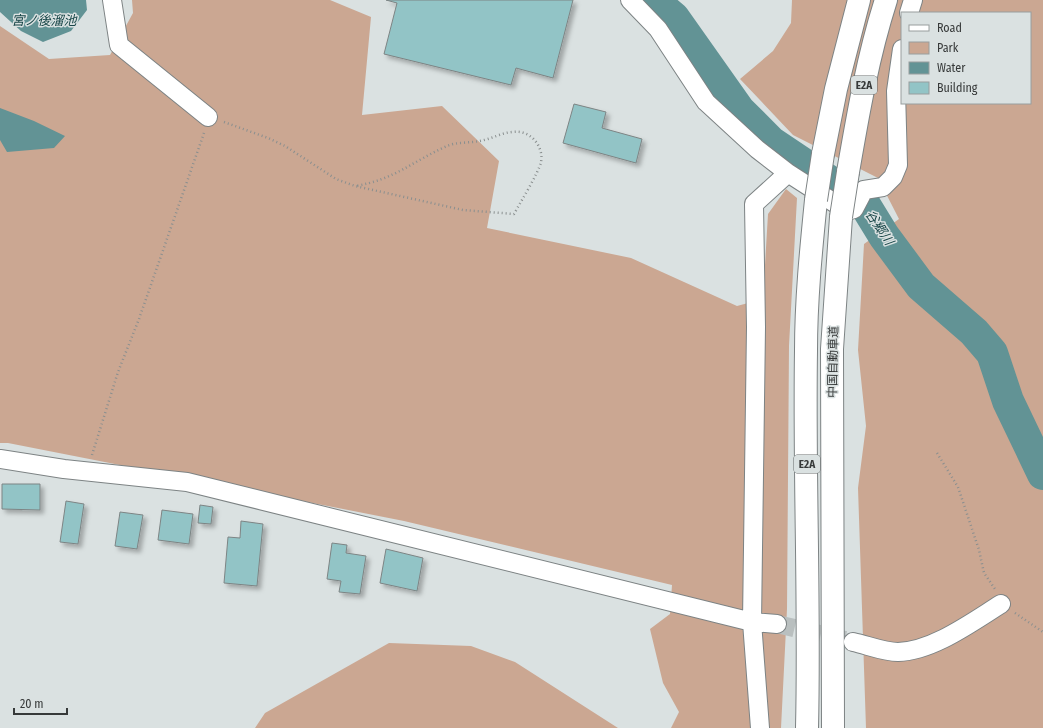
<svg xmlns="http://www.w3.org/2000/svg" width="1043" height="728" viewBox="0 0 1043 728" font-family="'Fira Sans Condensed','Noto Sans JP',sans-serif">
<style>
.green{fill:#cba792;fill-rule:evenodd}
.water{fill:#629395}
.lines{fill:none;stroke-linecap:round;stroke-linejoin:round}
.river{stroke:#629395;stroke-width:32}
.building{fill:#92c4c6;stroke:#7d8484;filter:url(#shadow)}
.minor-tunnel{stroke:#b9bfbf;stroke-width:18;stroke-dasharray:18 9;stroke-linecap:butt}
.minor-casing{stroke:#7d8384;stroke-width:20}
.highway-casing{stroke:#7d8384;stroke-width:24}
.path{stroke:#8a8f8f;stroke-width:2.5;stroke-dasharray:1 3;stroke-linecap:butt}
.minor{stroke:#fff;stroke-width:18}
.highway{stroke:#fff;stroke-width:22}
.highway-bridge-casing{stroke:#7d8384;stroke-width:24;stroke-linecap:butt}
.highway-bridge{stroke:#fff;stroke-width:22}
.labels{text-anchor:middle;stroke-width:3;stroke-linejoin:round;paint-order:stroke}
.shield{fill:#dae1e1;stroke:#676b6b;stroke-width:1}
.shield-label{font-size:11px;font-weight:bold;fill:#363939}
.street-label{font-size:12px;fill:#363939;stroke:#dae1e1}
.water-label{font-size:13px;font-style:italic;fill:#174547;stroke:#dae1e1}
</style>
<defs>
<filter id="shadow"><feDropShadow dx="3.5" dy="3.5" stdDeviation="2" flood-color="#0004"/></filter>
</defs>
<rect width="100%" height="100%" fill="#dae1e1"/>
<path class="green" d="M132 0H330L371 17 362 115 442 106 499 161 487 228 631 258 737 306 763 299 768 214 786 189 797 198 789 346 787 609 781 728H671L679 712 663 683 650 629 670 614 672 585 404 521 8 443H0V26L49 59 110 55 133 13Z
M792 0H1043V728H866L858 488 866 426 858 350 864 244 899 219 878 178 793 135 740 79 773 51 791 23ZM902 13H1030V103H902Z
M389 643 471 646 515 662 618 728H255L265 713Z"/>
<path class="water" d="M0 0H86L87 10 71 31 43 42 21 31 0 12Z
M0 108 34 121 65 136 54 148 7 152 0 140Z"/>
<g class="lines">
<path class="river" d="M653 0 674 18 739 110 771 142 865 205 884 236 921 286 974 332 992 353 1008 401 1043 474"/>
</g>
<path class="building" d="M386 0H573L553 78 516 68 511 85 384 54 397 3Z
M574 104 606 112 602 128 642 139 636 163 563 143Z
M2 484H40V510L2 509Z
M66 501 84 504 78 544 60 542Z
M200 505 213 507 211 524 198 523Z
M162 510 193 514 189 544 158 540Z
M120 512 143 515 137 549 115 546Z
M241 521 263 524 257 586 224 583 228 537 240 538Z
M332 543 347 545 346 553 366 556 360 594 339 592 341 581 327 579Z
M386 549 423 558 417 591 380 583Z"/>
<g class="lines">
<path class="minor-tunnel" d="M777 624 845 640"/>
<g class="minor-casing">
<path id="minor" d="M112 0 119 45 208 117
M630 0 658 29 706 102 757 149 788 173
M909 13 913 0
M0 459 64 469 187 482 752 622 777 624
M853 642C867 645 884 652 898 652 933 651 972 622 1001 604
M760 728 752 622 756 327 754 204 788 173 847 211 854 209 864 190 883 187 893 177 898 165 896 91 902 49"/>
</g>
<g class="highway-casing">
<path id="highway" d="M823 154 836 89 859 0
M848 172C858 114 868 56 886 0
M807 728C810 602 804 476 806 351 806 300 811 250 816 200
M833 728 832 349 841 217"/>
</g>
<path class="path" d="M224 122 268 138 285 146 336 179 355 186 463 210 514 214C520 203 539 172 541 162 544 146 530 129 512 132 501 133 491 139 480 141 469 143 456 142 447 146 413 161 394 180 355 186
M937 453 958 487 979 550 984 573 995 589
M92 455 118 372 139 319 204 133
M1015 613 1043 632"/>
<use href="#minor" class="minor"/>
<use href="#highway" class="highway"/>
<g class="highway-bridge-casing">
<path id="highway-bridge" d="M816 200 823 154
M841 217 848 172"/>
</g>
<use href="#highway-bridge" class="highway-bridge"/>
</g>
<g class="labels">
<g class="shield">
<rect x="851" y="76" width="26" height="18" rx="3"/>
<rect x="794" y="455" width="26" height="18" rx="3"/>
</g>
<g class="shield-label">
<text x="864" y="89">E2A</text>
<text x="807" y="468">E2A</text>
</g>
<g class="street-label">
<text transform="translate(833 362) rotate(-89)" y="4">中国自動車道</text>
</g>
<g class="water-label">
<text x="44" y="25">宮ノ後溜池</text>
<text transform="translate(880 227) rotate(56)" y="5">谷郷川</text>
</g>
</g>
<rect x="901" y="12" width="130" height="92" fill="#dae1e1" stroke="#989e9e"/>
<rect x="909" y="25" width="20" height="6" fill="#ffffff" stroke="#989e9e"/>
<text x="937" y="32" font-size="12" fill="#363939">Road</text>
<rect x="909" y="42" width="20" height="12" fill="#cba792" stroke="#989e9e"/>
<text x="937" y="52" font-size="12" fill="#363939">Park</text>
<rect x="909" y="62" width="20" height="12" fill="#629395" stroke="#989e9e"/>
<text x="937" y="72" font-size="12" fill="#363939">Water</text>
<rect x="909" y="82" width="20" height="12" fill="#92c4c6" stroke="#989e9e"/>
<text x="937" y="92" font-size="12" fill="#363939">Building</text>
<path d="M14 708v6h53v-6" fill="none" stroke="#363939" stroke-width="2"/>
<text x="20" y="708" font-size="12" fill="#363939" stroke="#dae1e1" stroke-width="3" paint-order="stroke">20 m</text>
</svg>
